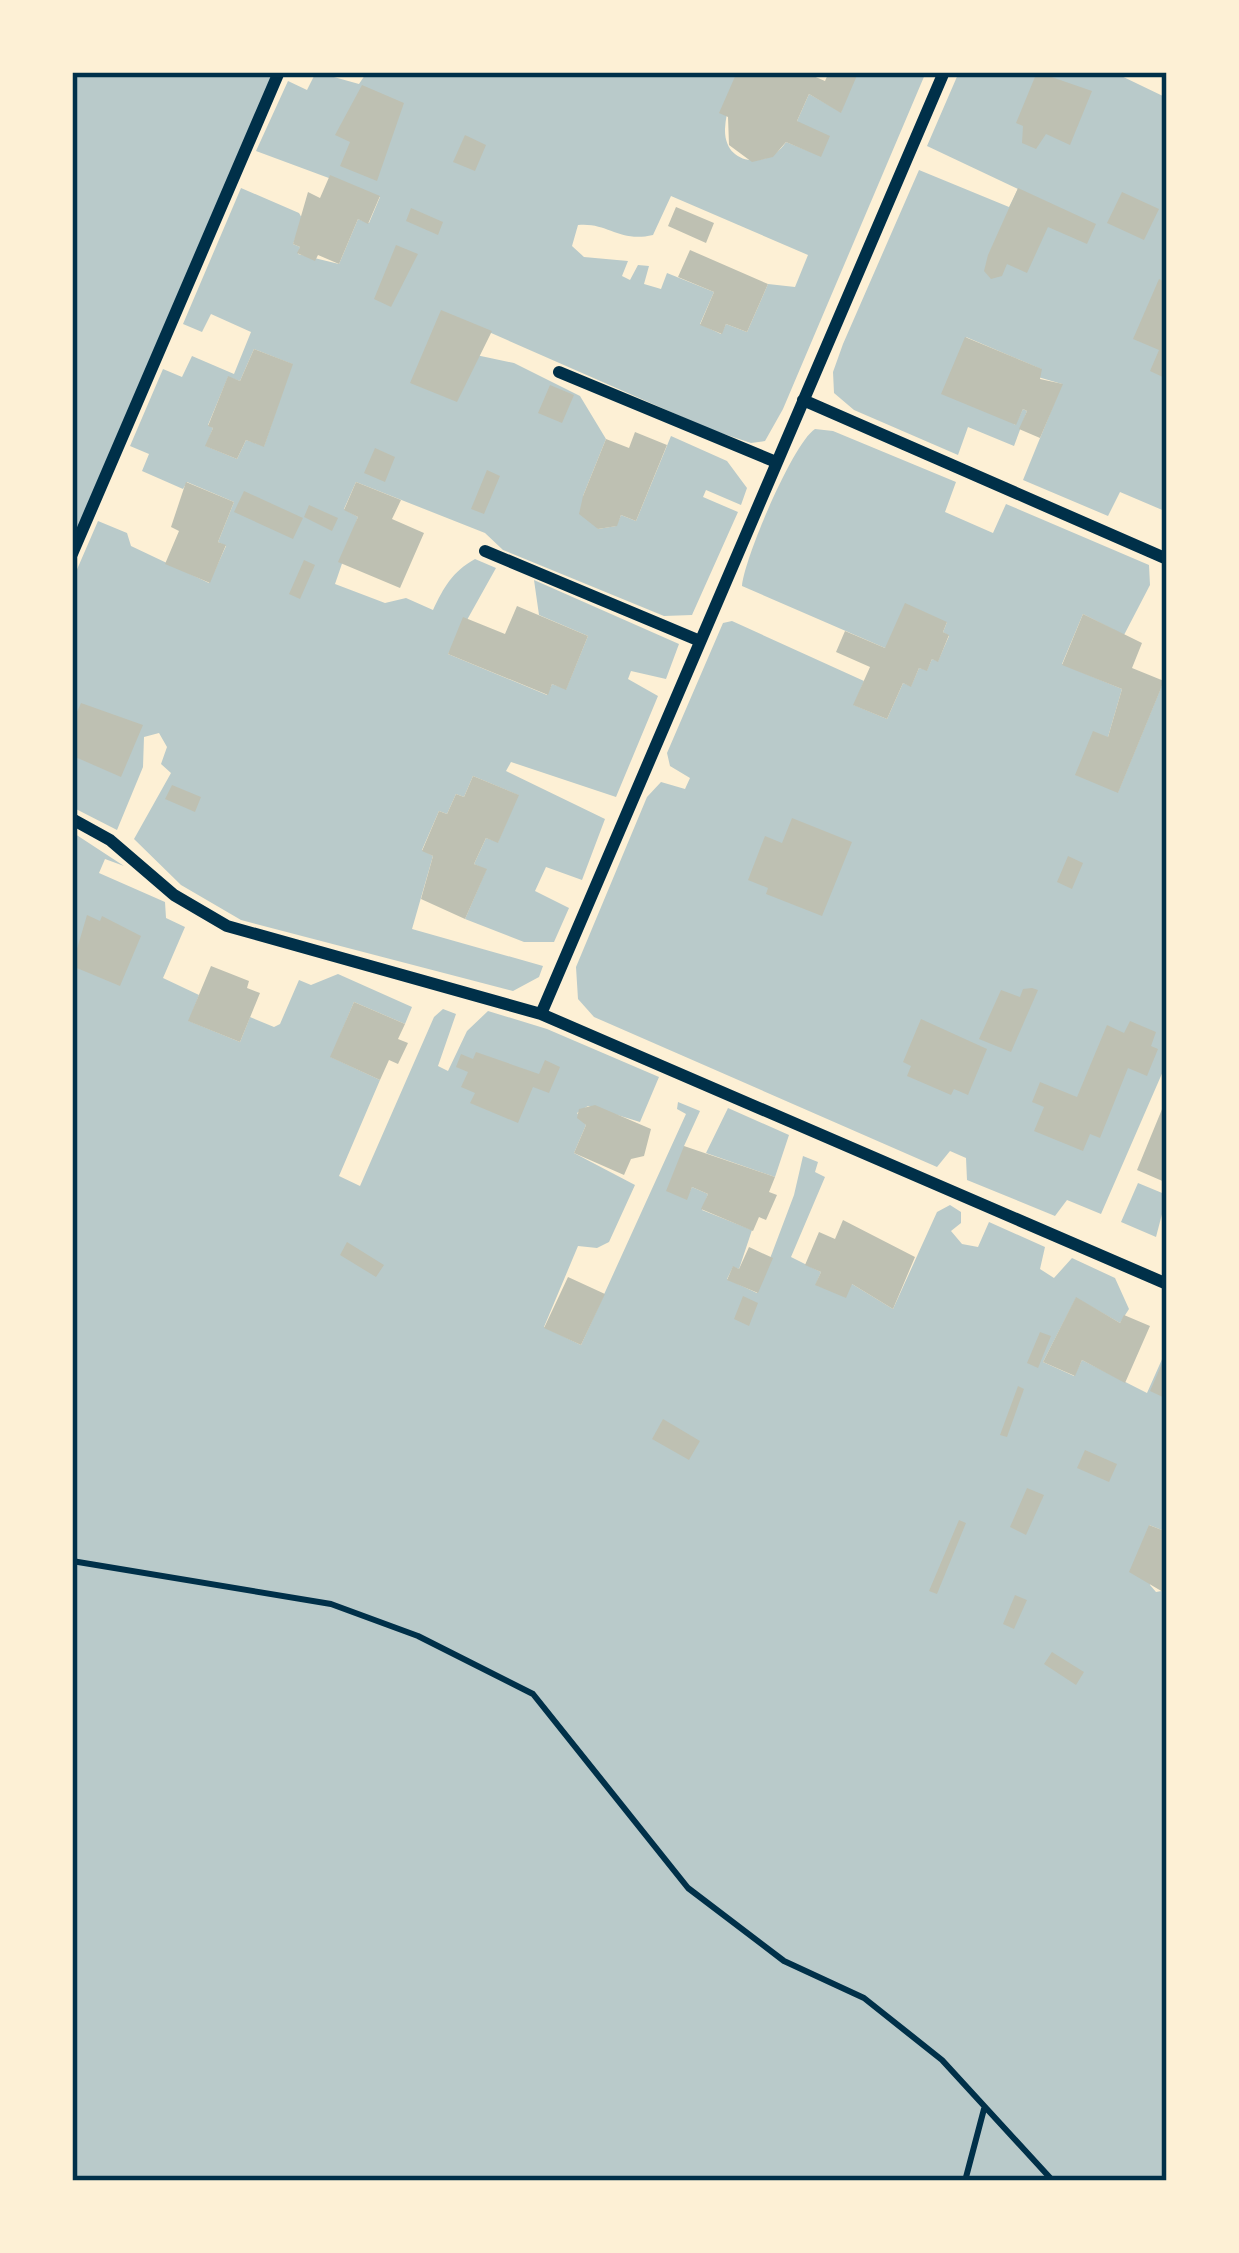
<svg xmlns="http://www.w3.org/2000/svg" width="1239" height="2253" viewBox="0 0 1239 2253" font-family="'PT Serif',serif">
<style>
.green{fill:#b9caca;fill-rule:evenodd}
.building{fill:#bec0b2}
.lines{fill:none;stroke-linecap:round;stroke-linejoin:round}
.path{stroke:#003049;stroke-width:6}
.minor{stroke:#003049;stroke-width:12}
.neatline{fill:none;stroke:#003049;stroke-width:4.5}
</style>
<rect width="100%" height="100%" fill="#fdf0d5"/>
<path class="green" d="M72 72H279L72 554Z
M316 72 359 84 367 72H737C733 90 726 111 725 129 724 167 769 169 786 142L821 156 797 121 809 94 841 112 856 72H926L783 409 765 441 751 443 712 430 441 311 476 355 514 363 580 396 606 439 583 496 598 529 616 526 621 515 636 521 671 436 727 461 747 488 741 505 706 490 703 497 738 512 692 615 664 616 503 550 485 533 356 482 344 509 358 517 335 584 385 603 406 598 433 610C444 587 452 572 475 559L496 568 448 654 547 695 552 684 566 689 588 636 539 615 534 580 679 644 666 679 631 671 628 679 658 696 616 797 511 762 506 771 605 819 582 880 546 867 535 891 569 908 554 942H524L465 919 486 870 474 864 486 838 498 842 518 795 473 776 464 797 456 794 447 814 439 811 422 850 433 856 412 929 543 966 539 977 513 991 241 920 181 885 134 839 171 773 161 764 167 747 159 733 144 737 143 767 117 830 72 807V581L98 521 127 533 131 546 209 583 226 546 218 542 234 502 187 482 183 489 142 471 149 454 130 446 163 369 182 377 192 356 234 374 251 332 211 314 202 332 183 324 241 188 299 213 303 220 293 244 300 247 298 254 339 264 358 219 369 223 380 197 256 151 288 81 307 90ZM671 196 808 255 795 287 768 284 747 332 726 324 721 334 700 324 714 292 667 273 661 289 644 284 649 266 638 265 630 280 622 276 628 261 584 257 572 246 578 225C608 222 619 243 653 235ZM254 349 292 364 264 446 246 440 237 459 206 446 213 428 208 425 228 377 240 381Z
M959 72H1113L1167 98V512L1120 492 1108 516 1023 480 1062 384 1038 377 1041 369 966 337 1015 425 1023 409 1027 411 1014 446 968 427 958 455 854 410 834 393 833 372 843 344 919 170 1009 207 1018 189 927 146Z
M815 429 833 431 956 482 945 512 993 533 1006 504 1149 565 1150 585 1124 635 1083 614 1062 664 1122 689 1108 737 1118 792 1167 673V1062L1101 1214 1067 1200 1055 1216 967 1180 966 1158 950 1151 937 1167 594 1017 578 999 576 967 647 797 661 782 685 789 690 778 670 766 667 753 723 623 732 621 864 681 854 705 887 719 903 683 911 686 919 668 927 670 932 659 938 661 949 636 943 632 947 622 885 648 742 586C744 559 793 443 815 429Z
M72 832 124 866 105 859 99 873 165 902 166 918 185 927 163 978 199 995 189 1021 240 1042 250 1017 274 1027 280 1024 299 980 311 985 338 974 412 1007 405 1024 354 1002 331 1057 380 1080 339 1176 360 1186 434 1017 443 1009 456 1014 438 1066 448 1071 467 1031 488 1011 547 1029 659 1077 640 1122 588 1106 577 1113 586 1125 574 1153 635 1185 609 1242 597 1248 578 1246 544 1327 581 1345 686 1114 677 1109 678 1102 700 1111 684 1146 686 1199 692 1187 708 1194 702 1210 752 1230 739 1269 733 1267 727 1279 757 1293 794 1195 803 1156 818 1162 815 1172 825 1177 791 1257 821 1272 816 1284H852L893 1309 937 1212 950 1205 961 1212V1223L951 1231 962 1244 978 1247 989 1222 1045 1247 1040 1269 1054 1278 1072 1258 1115 1278 1129 1309 1120 1323 1076 1298 1043 1362 1074 1376 1082 1360 1147 1393 1167 1348V1532L1149 1525 1150 1585 1156 1592 1167 1590V2181H72Z
M728 1108 789 1135 775 1177 706 1153Z
M1138 1183 1167 1195 1156 1237 1121 1222Z"/>
<path class="building" d="M737 72H804L825 81 829 72 858 73 841 113 809 94 797 121 830 136 821 157 786 142 773 157 752 162 729 145 728 117 719 113Z
M1037 72 1092 91 1070 145 1046 134 1036 149 1022 143 1023 126 1016 123Z
M362 85 404 103 377 181 340 166 350 142 335 135Z
M465 135 486 145 475 171 453 162Z
M330 175 380 196 368 224 358 219 339 264 318 255 315 261 297 253 300 247 293 244 308 192 320 198Z
M1018 188 1096 224 1087 244 1048 227 1027 273 1007 264 1002 276 991 279 984 271 988 255Z
M1122 192 1159 209 1144 240 1107 223Z
M676 207 714 223 706 243 668 226Z
M411 208 443 222 438 235 406 221Z
M396 245 418 254 391 307 374 299Z
M690 250 768 284 747 332 726 324 722 334 700 325 714 292 678 277Z
M1159 279 1167 283V379L1150 371 1159 350 1133 339Z
M441 310 492 331 457 402 410 383Z
M965 337 1042 369 1040 379 1063 384 1040 438 1019 429 1027 411 1023 409 1016 425 941 394Z
M254 349 293 364 264 447 246 440 237 459 205 446 213 428 208 426 228 376 240 381Z
M550 385 574 395 562 423 538 413Z
M635 432 667 445 636 521 621 515 617 526 598 529 579 514 583 496 606 439 629 448Z
M375 448 395 457 385 482 364 473Z
M487 470 500 476 484 514 471 509Z
M186 482 234 502 218 542 226 545 210 583 165 564 179 531 171 527Z
M356 482 401 500 392 519 424 533 400 588 338 562 358 517 344 510Z
M244 491 303 518 293 539 234 512Z
M309 505 338 518 332 531 304 517Z
M304 560 315 565 300 599 289 594Z
M905 603 947 622 943 632 949 635 938 662 932 659 927 671 919 668 911 687 903 683 887 719 853 705 870 667 836 652 845 631 885 648Z
M517 606 588 636 566 690 552 684 548 695 448 654 463 617 505 634Z
M1083 614 1142 643 1132 668 1164 681 1118 793 1075 775 1093 731 1108 737 1122 689 1062 665Z
M81 703 143 725 121 777 73 756 72 723Z
M473 776 519 795 498 843 486 838 474 864 487 869 465 919 421 899 433 856 422 851 439 811 447 814 456 794 464 797Z
M172 785 201 797 195 812 165 799Z
M792 818 852 842 822 916 766 894 768 888 748 880 765 836 782 843Z
M1068 856 1083 863 1072 889 1057 882Z
M87 915 100 921 102 916 141 936 120 986 72 966Z
M211 966 249 981 247 988 260 993 240 1042 188 1021Z
M1032 988 1038 990 1011 1052 979 1039 1001 990 1020 997 1023 989Z
M354 1002 405 1024 398 1039 408 1043 398 1064 389 1060 380 1080 330 1057Z
M921 1019 987 1049 968 1095 954 1089 951 1095 907 1076 911 1066 903 1062Z
M1130 1021 1156 1032 1151 1046 1158 1049 1147 1076 1128 1068 1100 1138 1090 1134 1083 1151 1034 1131 1044 1107 1032 1102 1040 1082 1077 1097 1107 1025 1124 1033Z
M476 1052 539 1074 545 1060 560 1067 549 1093 533 1087 518 1123 470 1103 475 1093 461 1087 468 1072 456 1067 461 1054 473 1059Z
M1167 1097V1183L1137 1170Z
M595 1105 651 1129 644 1156 631 1159 624 1175 574 1153 586 1125 577 1118 579 1109Z
M684 1146 775 1177 769 1192 777 1195 766 1220 759 1217 753 1231 701 1209 708 1194 692 1187 687 1200 666 1191Z
M843 1220 915 1257 893 1309 852 1284 846 1298 815 1285 821 1272 805 1265 819 1232 835 1239Z
M347 1242 384 1265 376 1277 340 1255Z
M749 1247 773 1258 758 1293 727 1280 733 1266 739 1269Z
M568 1277 605 1294 581 1345 544 1328Z
M743 1296 758 1303 749 1326 734 1319Z
M1076 1297 1120 1323 1124 1315 1150 1326 1125 1383 1082 1360 1075 1376 1043 1362Z
M1040 1332 1051 1336 1038 1368 1027 1363Z
M1167 1352V1399L1150 1391Z
M1018 1386 1024 1389 1007 1437 1000 1435Z
M663 1419 700 1441 689 1460 652 1439Z
M1085 1450 1117 1464 1109 1482 1077 1468Z
M1027 1488 1044 1495 1026 1535 1010 1527Z
M959 1520 966 1523 937 1594 929 1591Z
M1149 1525 1167 1532 1163 1592 1129 1572Z
M1015 1595 1027 1600 1014 1629 1003 1624Z
M1052 1652 1084 1672 1076 1685 1044 1664Z"/>
<g class="lines">
<path class="path" d="M72 1561 331 1604 418 1636 533 1694 688 1888 784 1961 864 1998 942 2060 1053 2181
M965 2181 984 2109"/>
<path class="minor" d="M559 372 776 462
M803 400 1167 559
M485 551 700 641
M72 554 279 72
M72 819 110 840 174 895 227 926 541 1014 1167 1284
M541 1014 944 72"/>
</g>
<rect width="1239" height="2253" fill="none" stroke="#fdf0d5" stroke-width="150"/>
<rect x="75" y="75" width="1089" height="2103" class="neatline"/>
</svg>
